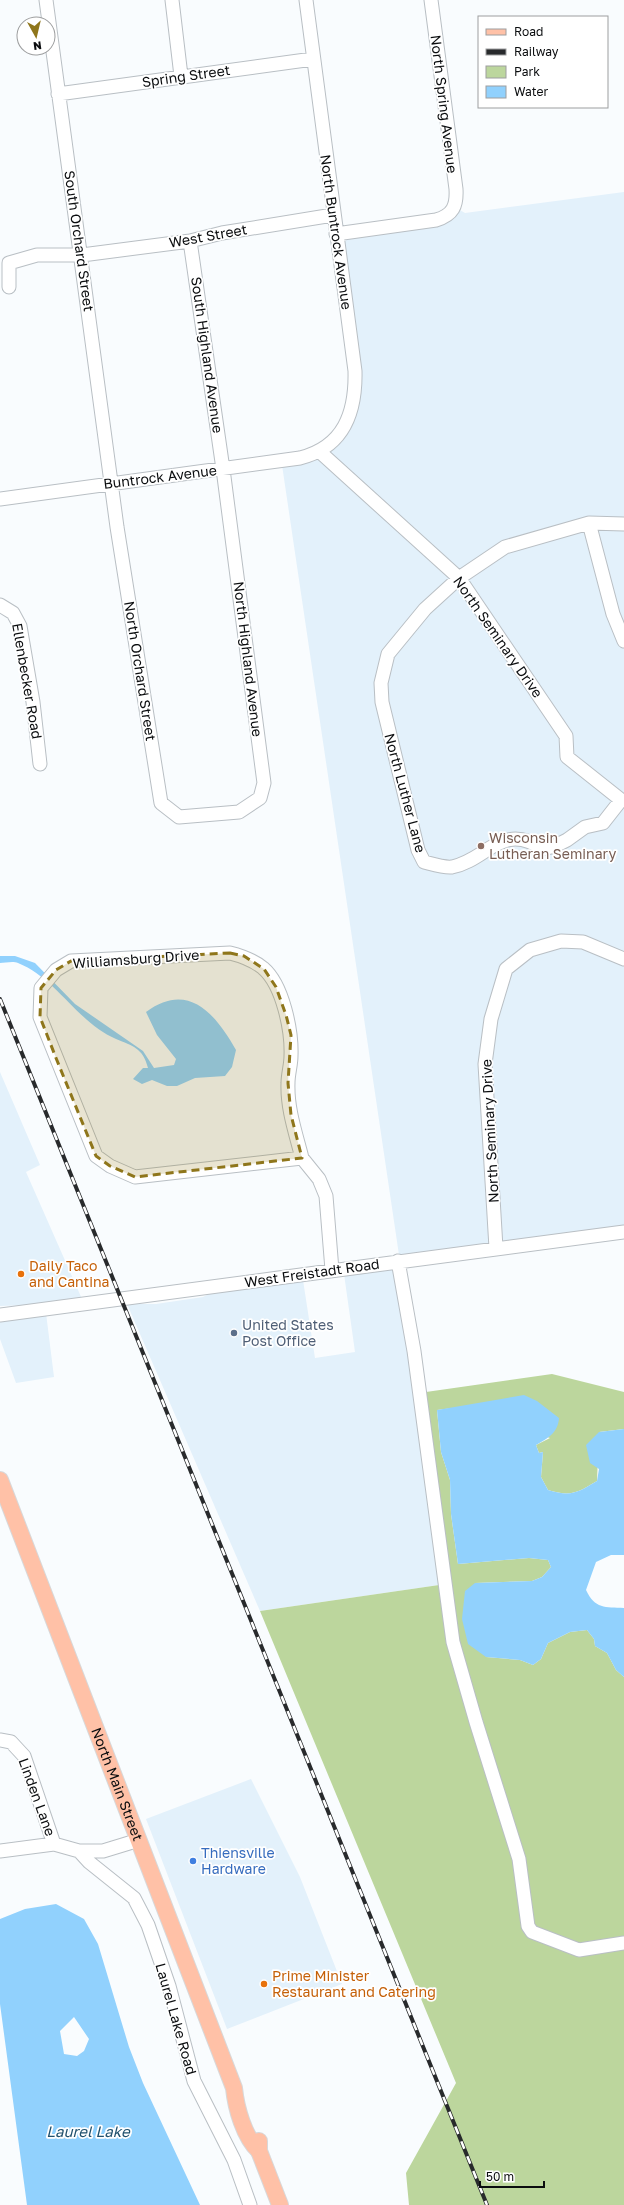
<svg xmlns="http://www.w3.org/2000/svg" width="624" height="2205" viewBox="0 0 624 2205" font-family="'Golos Text',sans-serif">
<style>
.built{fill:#e3f1fb}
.green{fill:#bcd69d}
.water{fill:#91d1fd;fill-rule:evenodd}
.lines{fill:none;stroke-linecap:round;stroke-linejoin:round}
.minor-casing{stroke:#b9bfc4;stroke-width:15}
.major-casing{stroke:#d8d8d9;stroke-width:18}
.minor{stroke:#fff;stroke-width:13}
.major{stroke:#ffc1a7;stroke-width:16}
.rail-casing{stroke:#282a2c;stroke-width:4}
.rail{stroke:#fff;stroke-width:2.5;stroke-dasharray:8;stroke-linecap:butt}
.marked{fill:#8f761b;fill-opacity:0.2;stroke:#8f761b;stroke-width:3;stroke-dasharray:8 5;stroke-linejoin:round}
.education-dot{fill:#8d6e63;stroke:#fff;stroke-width:1.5}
.food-dot{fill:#e8710a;stroke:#fff;stroke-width:1.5}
.service-dot{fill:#5c6f8a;stroke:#fff;stroke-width:1.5}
.shop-dot{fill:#3f7fe0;stroke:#fff;stroke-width:1.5}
.labels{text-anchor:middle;stroke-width:3.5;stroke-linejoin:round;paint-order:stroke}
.street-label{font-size:14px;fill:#0b0d0f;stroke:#fff}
.education-label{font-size:14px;fill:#785e54;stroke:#fff;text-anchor:start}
.food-label{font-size:14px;fill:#c56008;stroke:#fff;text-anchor:start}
.service-label{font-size:14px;fill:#4e5e75;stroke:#fff;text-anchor:start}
.shop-label{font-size:14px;fill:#366cbe;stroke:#fff;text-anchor:start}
.water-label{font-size:15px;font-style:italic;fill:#1f506d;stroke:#fff}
</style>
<rect width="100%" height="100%" fill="#f9fcfe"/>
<path class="built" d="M624 192V1226L399 1255 282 465 307 461 354 415 344 243 348 238 458 209 465 213Z
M0 1072 40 1165 26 1172 82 1299 30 1305 0 1306Z
M400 1266 446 1584 260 1611 127 1304H156L203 1297 211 1293 303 1280 315 1358 355 1352 344 1274Z
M46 1313 54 1377 16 1383 0 1339V1321Z
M251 1779 300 1877 342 1984 227 2029 146 1819Z"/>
<path class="green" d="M552 1374 624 1392V1429L599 1432 597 1481C577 1493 571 1497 548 1490L541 1477 543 1452 539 1453 536 1445 550 1438 453 1408 437 1410 441 1452 450 1480 451 1514 458 1564 529 1558 548 1560 551 1567 542 1577 532 1581 475 1583 486 1657 520 1660 533 1665 541 1659 548 1643 570 1632 587 1630 594 1639 595 1646 607 1653 616 1670 624 1677V2205H409L406 2173 456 2083 260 1611 446 1584 419 1393Z"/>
<path class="water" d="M0 956H15L35 963 75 1004 143 1051 154 1068 174 1065 176 1059 157 1035 146 1012C188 981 215 1013 236 1050L232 1067 225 1076 195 1078 177 1086H167L152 1080 142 1084 133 1079 143 1068H148C143 1048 133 1046 116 1039 77 1022 56 978 18 963 13 961 5 963 0 963Z
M524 1395 537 1401 559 1418C558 1433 548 1438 536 1445L539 1453 543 1452 541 1477 548 1490C571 1497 577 1493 597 1481L599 1469 590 1463 586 1445 599 1432 624 1429V1555H611L596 1562 586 1590C595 1609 605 1607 624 1608V1677L616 1670 607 1653 595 1646 594 1639 587 1630 570 1632 548 1643 541 1659 533 1665 520 1660 486 1657 468 1644 462 1619 465 1591 475 1583 532 1581 542 1577 551 1567 548 1560 529 1558 458 1564 451 1514 450 1480 441 1452 437 1410Z
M56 1904 84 1919 98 1944 129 2047 143 2083 200 2205H27L0 2004V1919L25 1909ZM74 2017 89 2039 84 2051 77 2056 64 2054 60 2031Z"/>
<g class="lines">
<g class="minor-casing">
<path id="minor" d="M46 0 117 527 161 803 179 817 239 812 260 798 264 783 223 469 190 241
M172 0 181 76
M58 94 313 59
M336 234 436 220C453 215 457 206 456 189L431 0
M9 287V263L37 255H82L190 241 222 233 333 215
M320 452 459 578 566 736 567 757 621 800 603 823 585 827 567 840 555 846 543 849C502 821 487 860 452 867 444 868 432 864 424 862L418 850 382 702 381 683 388 654 425 609 459 578 505 547 589 523 624 524
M0 499 300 458C344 447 356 413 355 371L306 0
M589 523 613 614 624 641
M0 605 13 613 20 626 33 702 40 764
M230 953C242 956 253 960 263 968 283 985 292 1031 291 1056 291 1065 288 1074 288 1083 287 1109 296 1134 302 1158L135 1177 110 1166 96 1156 40 1017 41 988 56 970 71 961Z
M302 1158 319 1179 326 1196 332 1270
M496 1248 485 1064 491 1019 506 969 530 950 561 941 583 942 624 959
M398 1261 414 1351 453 1642 476 1722 519 1859 528 1926 532 1932 579 1950 624 1943
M0 1315 624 1232
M0 1740 11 1742 24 1756 54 1844
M0 1851 54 1844 79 1851H103L139 1840
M79 1851 89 1862 134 1898 148 1925 169 1986 194 2081 234 2160 250 2205"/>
</g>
<g class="major-casing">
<g id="major">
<path id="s1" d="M0 1480 234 2088C236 2108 244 2137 259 2151"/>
<path d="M259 2141V2151L280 2205"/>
</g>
</g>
<use href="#minor" class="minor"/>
<use href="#major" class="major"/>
<g class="rail-casing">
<path id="rail" d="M0 999 487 2205"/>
</g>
<use href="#rail" class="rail"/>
</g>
<path class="marked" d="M230 953 244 956 264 969 276 987 286 1015 291 1035 288 1083 291 1115 302 1158 135 1177 110 1166 96 1156 56 1058 40 1017 41 988 56 970 71 961Z"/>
<circle class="education-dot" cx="481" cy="846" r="4"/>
<g class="food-dot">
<circle cx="21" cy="1274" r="4"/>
<circle cx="264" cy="1984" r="4"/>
</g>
<circle class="service-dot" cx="234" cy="1333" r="4"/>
<circle class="shop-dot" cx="193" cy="1861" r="4"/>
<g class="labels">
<g class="street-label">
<text transform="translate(186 76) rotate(-8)" y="5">Spring Street</text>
<text transform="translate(444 104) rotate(83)" y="5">North Spring Avenue</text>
<text transform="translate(336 232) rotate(82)" y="5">North Buntrock Avenue</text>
<text transform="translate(208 236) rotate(-10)" y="5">West Street</text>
<text transform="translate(79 241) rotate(82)" y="5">South Orchard Street</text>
<text transform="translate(207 355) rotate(82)" y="5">South Highland Avenue</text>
<text transform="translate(160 477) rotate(-7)" y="5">Buntrock Avenue</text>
<text transform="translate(498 637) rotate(55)" y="5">North Seminary Drive</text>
<text transform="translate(248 659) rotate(83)" y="5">North Highland Avenue</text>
<text transform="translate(140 671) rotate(81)" y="5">North Orchard Street</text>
<text transform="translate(27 681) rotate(80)" y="5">Ellenbecker Road</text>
<text transform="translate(405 793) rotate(75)" y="5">North Luther Lane</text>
<text transform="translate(136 959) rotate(-4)" y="5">Williamsburg Drive</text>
<text transform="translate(490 1131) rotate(-93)" y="5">North Seminary Drive</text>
<text transform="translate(312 1273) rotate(-8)" y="5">West Freistadt Road</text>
<text dy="5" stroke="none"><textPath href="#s1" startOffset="326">North Main Street</textPath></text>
<text transform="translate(37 1797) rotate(70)" y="5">Linden Lane</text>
<text transform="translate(176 2019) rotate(74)" y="5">Laurel Lake Road</text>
</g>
<g class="education-label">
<text x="489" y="843">Wisconsin<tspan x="489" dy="16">Lutheran Seminary</tspan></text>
</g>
<g class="food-label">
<text x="29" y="1271">Daily Taco<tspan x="29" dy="16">and Cantina</tspan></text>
<text x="272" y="1981">Prime Minister<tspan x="272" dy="16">Restaurant and Catering</tspan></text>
</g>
<g class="service-label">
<text x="242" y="1330">United States<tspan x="242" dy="16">Post Office</tspan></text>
</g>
<g class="shop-label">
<text x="201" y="1858">Thiensville<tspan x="201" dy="16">Hardware</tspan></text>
</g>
<g class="water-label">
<text x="88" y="2137">Laurel Lake</text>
</g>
</g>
<rect x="478" y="16" width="130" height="92" fill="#ffffff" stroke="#9d9e9f"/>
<rect x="486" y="29" width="20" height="6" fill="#ffc1a7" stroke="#9d9e9f"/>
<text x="514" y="36" font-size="12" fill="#0b0d0f">Road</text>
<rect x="486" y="49" width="20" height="6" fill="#282a2c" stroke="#9d9e9f"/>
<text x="514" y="56" font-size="12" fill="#0b0d0f">Railway</text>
<rect x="486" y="66" width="20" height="12" fill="#bcd69d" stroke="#9d9e9f"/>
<text x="514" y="76" font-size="12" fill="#0b0d0f">Park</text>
<rect x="486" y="86" width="20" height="12" fill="#91d1fd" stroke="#9d9e9f"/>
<text x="514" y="96" font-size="12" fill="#0b0d0f">Water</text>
<g transform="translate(36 36) rotate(172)"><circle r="19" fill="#ffffff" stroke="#9d9e9f"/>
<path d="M0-3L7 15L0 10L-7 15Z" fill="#8f761b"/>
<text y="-6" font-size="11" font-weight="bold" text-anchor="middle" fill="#0b0d0f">N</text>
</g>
<path d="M480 2181v6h64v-6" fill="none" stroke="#0b0d0f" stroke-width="2"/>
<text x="486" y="2181" font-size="12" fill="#0b0d0f" stroke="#ffffff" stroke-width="3" paint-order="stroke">50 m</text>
</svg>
